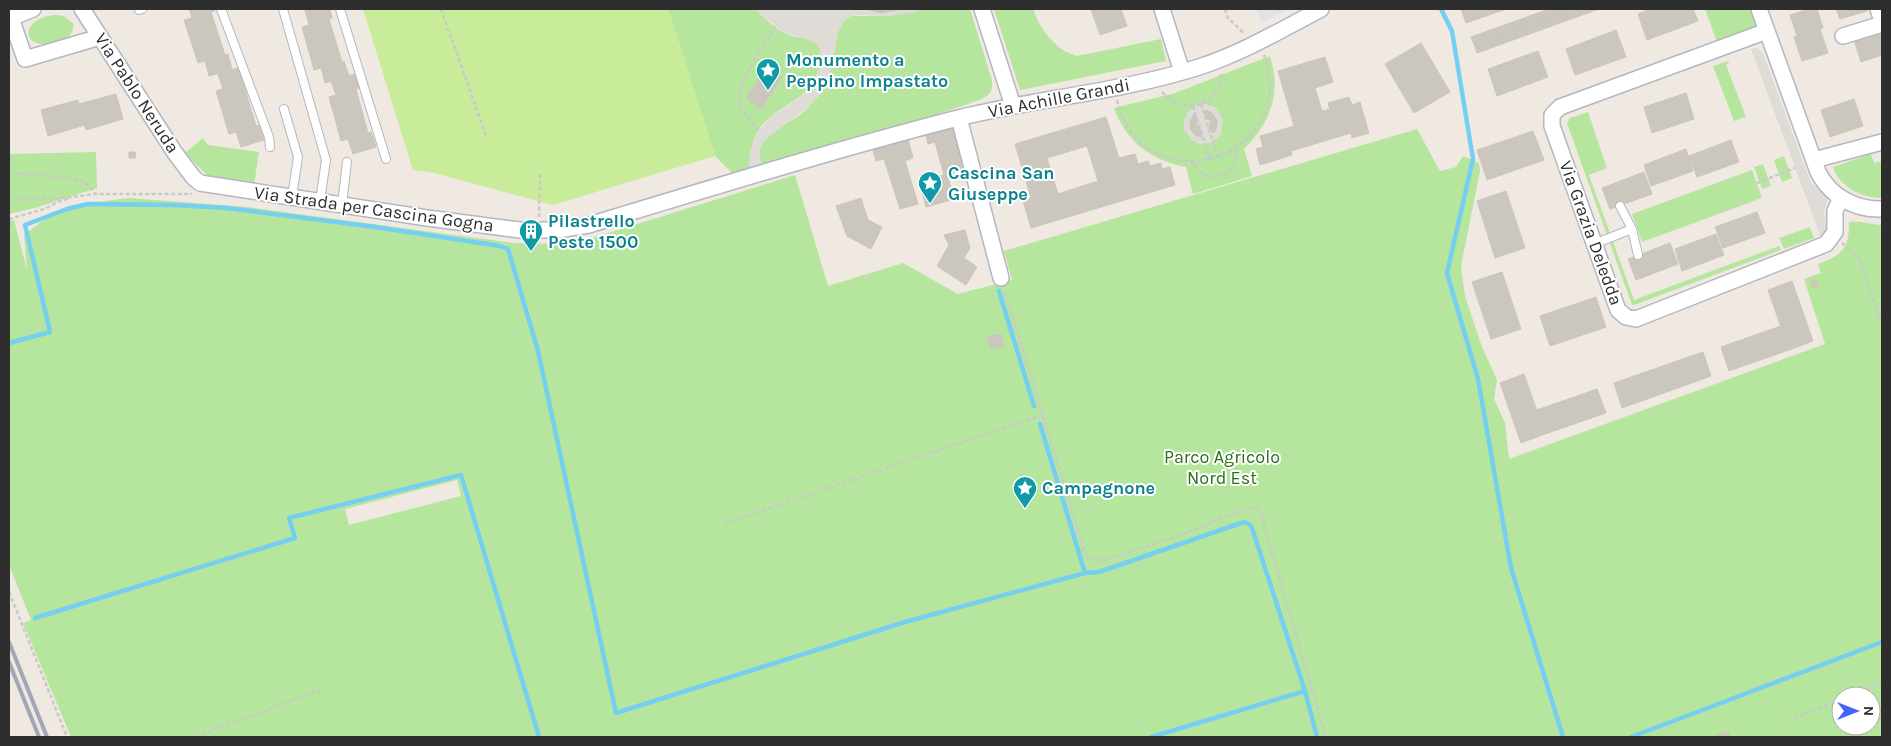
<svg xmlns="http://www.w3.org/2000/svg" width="1891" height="746" viewBox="0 0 1891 746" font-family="Karla,sans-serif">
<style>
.industrial{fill:#e3e1e8}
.green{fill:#b6e59e;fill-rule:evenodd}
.pitch{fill:#c9ec9a}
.plaza{fill:#dfdcd8;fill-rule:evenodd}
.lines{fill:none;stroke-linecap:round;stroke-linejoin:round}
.stream{stroke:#75cff0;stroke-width:4.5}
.building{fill:#cbc7bf;stroke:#cbc5ba;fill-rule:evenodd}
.service-casing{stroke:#b4b7c1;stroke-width:10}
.minor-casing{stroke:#b4b7c1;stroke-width:18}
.path{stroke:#c9c9c9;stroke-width:2.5;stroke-dasharray:4 2.5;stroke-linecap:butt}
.service{stroke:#fff;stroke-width:8}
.minor{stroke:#fff;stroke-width:15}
.rail{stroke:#a3a6b8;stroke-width:4}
.labels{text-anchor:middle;stroke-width:4;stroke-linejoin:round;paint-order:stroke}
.culture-label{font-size:18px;font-weight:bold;fill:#0d838f;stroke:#fff;text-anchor:start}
.street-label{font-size:18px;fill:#2e2e2e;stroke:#fff}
.park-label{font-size:18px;fill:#2c6e1b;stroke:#fff}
</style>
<rect width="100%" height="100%" fill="#efe9e1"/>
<path class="industrial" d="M1257 9H1289L1262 23Z"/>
<path class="green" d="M668 9H755C764 17 774 28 785 33 794 39 809 36 817 44 822 49 821 56 820 62 814 100 784 101 762 125 752 137 750 154 749 169L761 165C750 131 795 126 810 105 818 92 826 77 831 64 838 48 832 25 851 16H889L921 9H970L992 80C993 90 991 94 982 99L915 122 733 174 715 156ZM767 67 782 77 761 108 746 98Z
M994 9H1033C1040 29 1055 50 1077 56L1161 39 1166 61 1020 90Z
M1705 9H1751L1758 30 1718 45Z
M55 15 63 16 73 23C77 52 15 50 31 26 36 19 46 16 55 15Z
M1270 56C1282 92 1270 124 1244 149L1252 176 1193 194 1186 167C1152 161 1128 143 1115 111L1114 108 1175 93Z
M1728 61 1729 63 1726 65 1746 117 1734 121 1713 66Z
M1588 112 1607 168 1589 175 1634 300 1779 246 1781 250 1634 305H1632L1567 123 1570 118Z
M1417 129 1440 171 1456 167 1463 156 1479 163 1480 171 1461 266 1465 296 1482 347 1497 380 1494 399 1505 423 1509 459 1825 344 1804 279 1821 273 1818 264C1843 254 1849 250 1849 222 1860 220 1870 225 1882 225V737H71L23 623 31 620 9 565V221L14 220 27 270 24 235 45 219 73 205 129 198 247 207 514 243 557 244 589 239 795 175 828 286 903 263 958 294 1012 280 1004 251ZM457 480 461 496 349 525 345 509ZM1841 696H1871V726H1841Z
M203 138 208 145 259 152 254 185 208 176 185 153Z
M96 152 97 188 35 208 9 214V154Z
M1871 154 1874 163 1882 161V198C1862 198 1839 187 1833 167Z
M1784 156 1792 178 1782 182 1774 160Z
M1763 164 1771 186 1762 189 1754 167Z
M1752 170 1762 198 1642 242 1632 214Z
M1810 227 1814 238 1784 249 1779 238Z"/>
<path class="pitch" d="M363 9H668L715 156 553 205 434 173 413 170Z"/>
<path class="plaza" d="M755 9H864L882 13 900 9H921L915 12 889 16 854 15 844 20 836 37 830 73 821 94 809 106 764 141 759 151 762 166 749 169 750 151 757 133 768 119 800 98 809 90 817 75 821 52 819 46 815 42 783 32Z
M1757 48 1763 53 1809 178 1814 186 1828 198 1824 213 1828 229 1821 238 1751 49Z
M1198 104H1206L1215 107 1223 119 1221 134 1216 139 1210 143 1200 144 1193 141 1184 130V120L1187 113 1192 108ZM1206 111 1211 112 1217 120V126L1214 133 1209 129 1211 122ZM1194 115 1198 119 1196 123 1197 128 1202 131 1201 137 1195 135 1191 130 1190 122Z"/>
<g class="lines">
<path class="stream" d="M1441 9 1452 31 1473 159 1447 273 1478 379 1511 568 1563 737
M999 291 1034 406
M9 343 50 332 25 225 67 209 88 204 173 205 227 208 375 227 500 246 508 249 538 351 616 713 905 622 1085 573 1099 572 1244 522 1249 524 1252 528 1305 691 1317 737
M1040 424 1085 573
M35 618 295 538 289 518 461 475 539 737
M1151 737 1305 691
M1631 737 1882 642"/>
</g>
<path class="building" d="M189 9H214L215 11 211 12 225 55 228 54 232 69 209 76 205 61 198 63 184 20 192 18Z
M309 9H330L332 18 329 19 342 62 344 61 349 76 325 83 321 68 314 70 302 27 309 25 305 10Z
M865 9H864H900L882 13Z
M1091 9H1121L1127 26 1100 35Z
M1461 9H1506L1466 23Z
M1549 9H1574L1474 44 1471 37Z
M1574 9H1599L1477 53 1474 44Z
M1650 9H1693L1698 21 1647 40 1638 14Z
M1809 9H1817L1823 28 1797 36 1790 15Z
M1836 9H1866L1867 11 1840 19Z
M1820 29 1828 53 1802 61 1794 37Z
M1616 30 1626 57 1575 75 1566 49Z
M1882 31V55L1861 62 1854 40Z
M1421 43 1450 92 1414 113 1385 64Z
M1538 51 1548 77 1497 96 1488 69Z
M1325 57 1333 82 1315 88 1322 111 1330 109 1328 103 1349 97 1352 105 1360 102 1369 133 1352 138 1351 133 1291 151 1292 155 1260 165 1256 149 1263 147 1260 136 1294 126 1278 71Z
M241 67 246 81 243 82 256 126 259 125 264 140 241 147 236 132 229 134 216 91 223 89 218 74Z
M767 67 782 77 761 109 746 98Z
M355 74 359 88 356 89 368 133 371 132 376 147 353 154 348 139 341 141 329 97 336 95 331 81Z
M1686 93 1694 119 1652 133 1644 107Z
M116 94 123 119 86 130 79 104Z
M1854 99 1863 126 1830 137 1821 110Z
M78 100 85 125 48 136 41 110Z
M1206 110 1212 113 1217 120V126L1214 133 1209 129 1211 122 1205 116Z
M1194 114 1198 119 1196 123 1197 127 1202 131 1201 137 1195 135 1191 130 1190 122Z
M1106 117 1119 158 1135 154 1138 164 1148 161 1150 166 1161 163 1162 169 1170 167 1175 185 1031 228 1023 201 1031 198 1015 144ZM1087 146 1098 181 1058 194 1047 158Z
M955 124 967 169 947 174 954 199 926 207 919 181 944 175 935 142 928 144 925 132Z
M1533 131 1544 160 1487 180 1477 150Z
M908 139 913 158 905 161 918 204 900 209 884 159 876 161 873 150Z
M1731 140 1739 162 1697 177 1689 156Z
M1686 149 1693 171 1651 186 1644 165Z
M129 152H135L136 158H129Z
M1644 172 1652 194 1610 209 1602 188Z
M1506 191 1525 248 1495 258 1477 201Z
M861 198 868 220 882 227 871 249 847 236 836 206Z
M1757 212 1765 233 1723 248 1715 227Z
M965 230 970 248 964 258 977 267 966 285 937 266 949 245 944 235Z
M1716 234 1724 255 1682 271 1675 249Z
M1670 243 1678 264 1636 280 1628 259Z
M1502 272 1521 329 1491 339 1472 282Z
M1816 280 1818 286 1813 288 1811 282Z
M1792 281 1813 341 1789 350 1768 290Z
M1596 297 1606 327 1550 346 1540 316Z
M1781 326 1789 350 1729 371 1721 347Z
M1001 334 1004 346 991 349 988 337Z
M1703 352 1711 376 1622 408 1614 383Z
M1524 374 1545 434 1521 443 1500 383Z
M1597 389 1606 413 1545 434 1537 410Z
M1728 732 1730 737H1712Z"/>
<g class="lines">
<g class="service-casing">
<path id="service" d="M221 9 269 137 270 147
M283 9 326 160 320 201
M340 9 386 159
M139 10 142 9
M284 109 298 157 292 197
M342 204 347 162
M1620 206 1632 229 1638 255
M1594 244 1632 229"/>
</g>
<g class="minor-casing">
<path id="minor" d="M33 9 11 18 25 59 100 37
M82 9 175 153 193 177 200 183 427 218 520 230H557L589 225C711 188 834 150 958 118 1038 98 1121 92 1199 67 1242 53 1281 30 1321 9
M982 9 1013 106
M1162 9 1182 72
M1759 9 1818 172C1830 196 1855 210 1882 209
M1878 9 1882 21
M1767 31 1560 107 1552 115V126L1618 310 1626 317 1636 319 1826 244 1835 232V211L1841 198
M1843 36 1882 24
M959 118 1001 278
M1814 160 1882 142"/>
</g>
<path class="path" d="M441 9 487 138
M1225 9 1228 18 1245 34
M1162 92C1182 117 1220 106 1221 74
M1117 100C1143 207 1302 161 1264 55
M1201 104 1218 157
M1193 106 1210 160
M759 130C753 123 744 115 740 106 733 86 765 45 775 26
M1191 161C1204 188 1239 178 1235 149
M9 173 61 177 86 182 96 194
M1757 183 1795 168
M9 198 54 199 96 194H192
M539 217 540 172
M9 219 44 209 58 202 71 198
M1842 243 1858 257 1882 323
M1005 292 1084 550 1089 557 1094 560H1106L1172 538 1248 508 1257 509 1262 516 1268 540 1326 737
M725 523 1043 415
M9 592 67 737
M1849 696 1882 682
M1871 716H1882
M1788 721 1841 699
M196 737 322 689"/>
<use href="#service" class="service"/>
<use href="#minor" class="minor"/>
<path class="rail" d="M9 642 47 737
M9 662 39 737"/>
</g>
<defs>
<g id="sight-pin" transform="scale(1.25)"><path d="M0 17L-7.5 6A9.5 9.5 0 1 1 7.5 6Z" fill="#0f9aa8" stroke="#fff"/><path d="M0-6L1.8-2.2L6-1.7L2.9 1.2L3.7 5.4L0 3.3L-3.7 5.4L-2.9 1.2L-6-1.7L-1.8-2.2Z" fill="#fff"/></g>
<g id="building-pin" transform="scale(1.25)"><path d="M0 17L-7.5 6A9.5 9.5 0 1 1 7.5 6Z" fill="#0f9aa8" stroke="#fff"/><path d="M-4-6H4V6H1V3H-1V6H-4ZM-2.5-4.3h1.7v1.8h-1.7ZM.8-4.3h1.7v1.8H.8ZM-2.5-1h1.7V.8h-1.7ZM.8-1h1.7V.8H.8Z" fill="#fff"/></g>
</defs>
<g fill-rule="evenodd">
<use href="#sight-pin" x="768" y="70"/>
<use href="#sight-pin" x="930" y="183"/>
<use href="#building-pin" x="531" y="231"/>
<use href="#sight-pin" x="1025" y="488"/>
</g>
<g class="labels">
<g class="culture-label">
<text x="786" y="66">Monumento a<tspan x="786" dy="21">Peppino Impastato</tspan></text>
<text x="948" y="179">Cascina San<tspan x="948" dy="21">Giuseppe</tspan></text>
<text x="548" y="227">Pilastrello<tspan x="548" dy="21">Peste 1500</tspan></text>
<text x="1042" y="494">Campagnone</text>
</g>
<g class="street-label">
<text transform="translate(137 93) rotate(57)" y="6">Via Pablo Neruda</text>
<text transform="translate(1059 98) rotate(-11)" y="6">Via Achille Grandi</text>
<text transform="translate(374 209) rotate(8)" y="6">Via Strada per Cascina Gogna</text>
<text transform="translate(1591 233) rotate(70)" y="6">Via Grazia Deledda</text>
</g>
<g class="park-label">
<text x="1222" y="463">Parco Agricolo<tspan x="1222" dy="21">Nord Est</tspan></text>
</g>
</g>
<rect width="1891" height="746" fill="none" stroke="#2e2e2e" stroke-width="20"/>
<g transform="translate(1856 711) rotate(90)"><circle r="24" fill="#ffffff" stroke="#ababab"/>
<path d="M0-4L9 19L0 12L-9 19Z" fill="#4264fb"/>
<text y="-8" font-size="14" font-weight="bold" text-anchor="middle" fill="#2e2e2e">N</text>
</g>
</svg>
